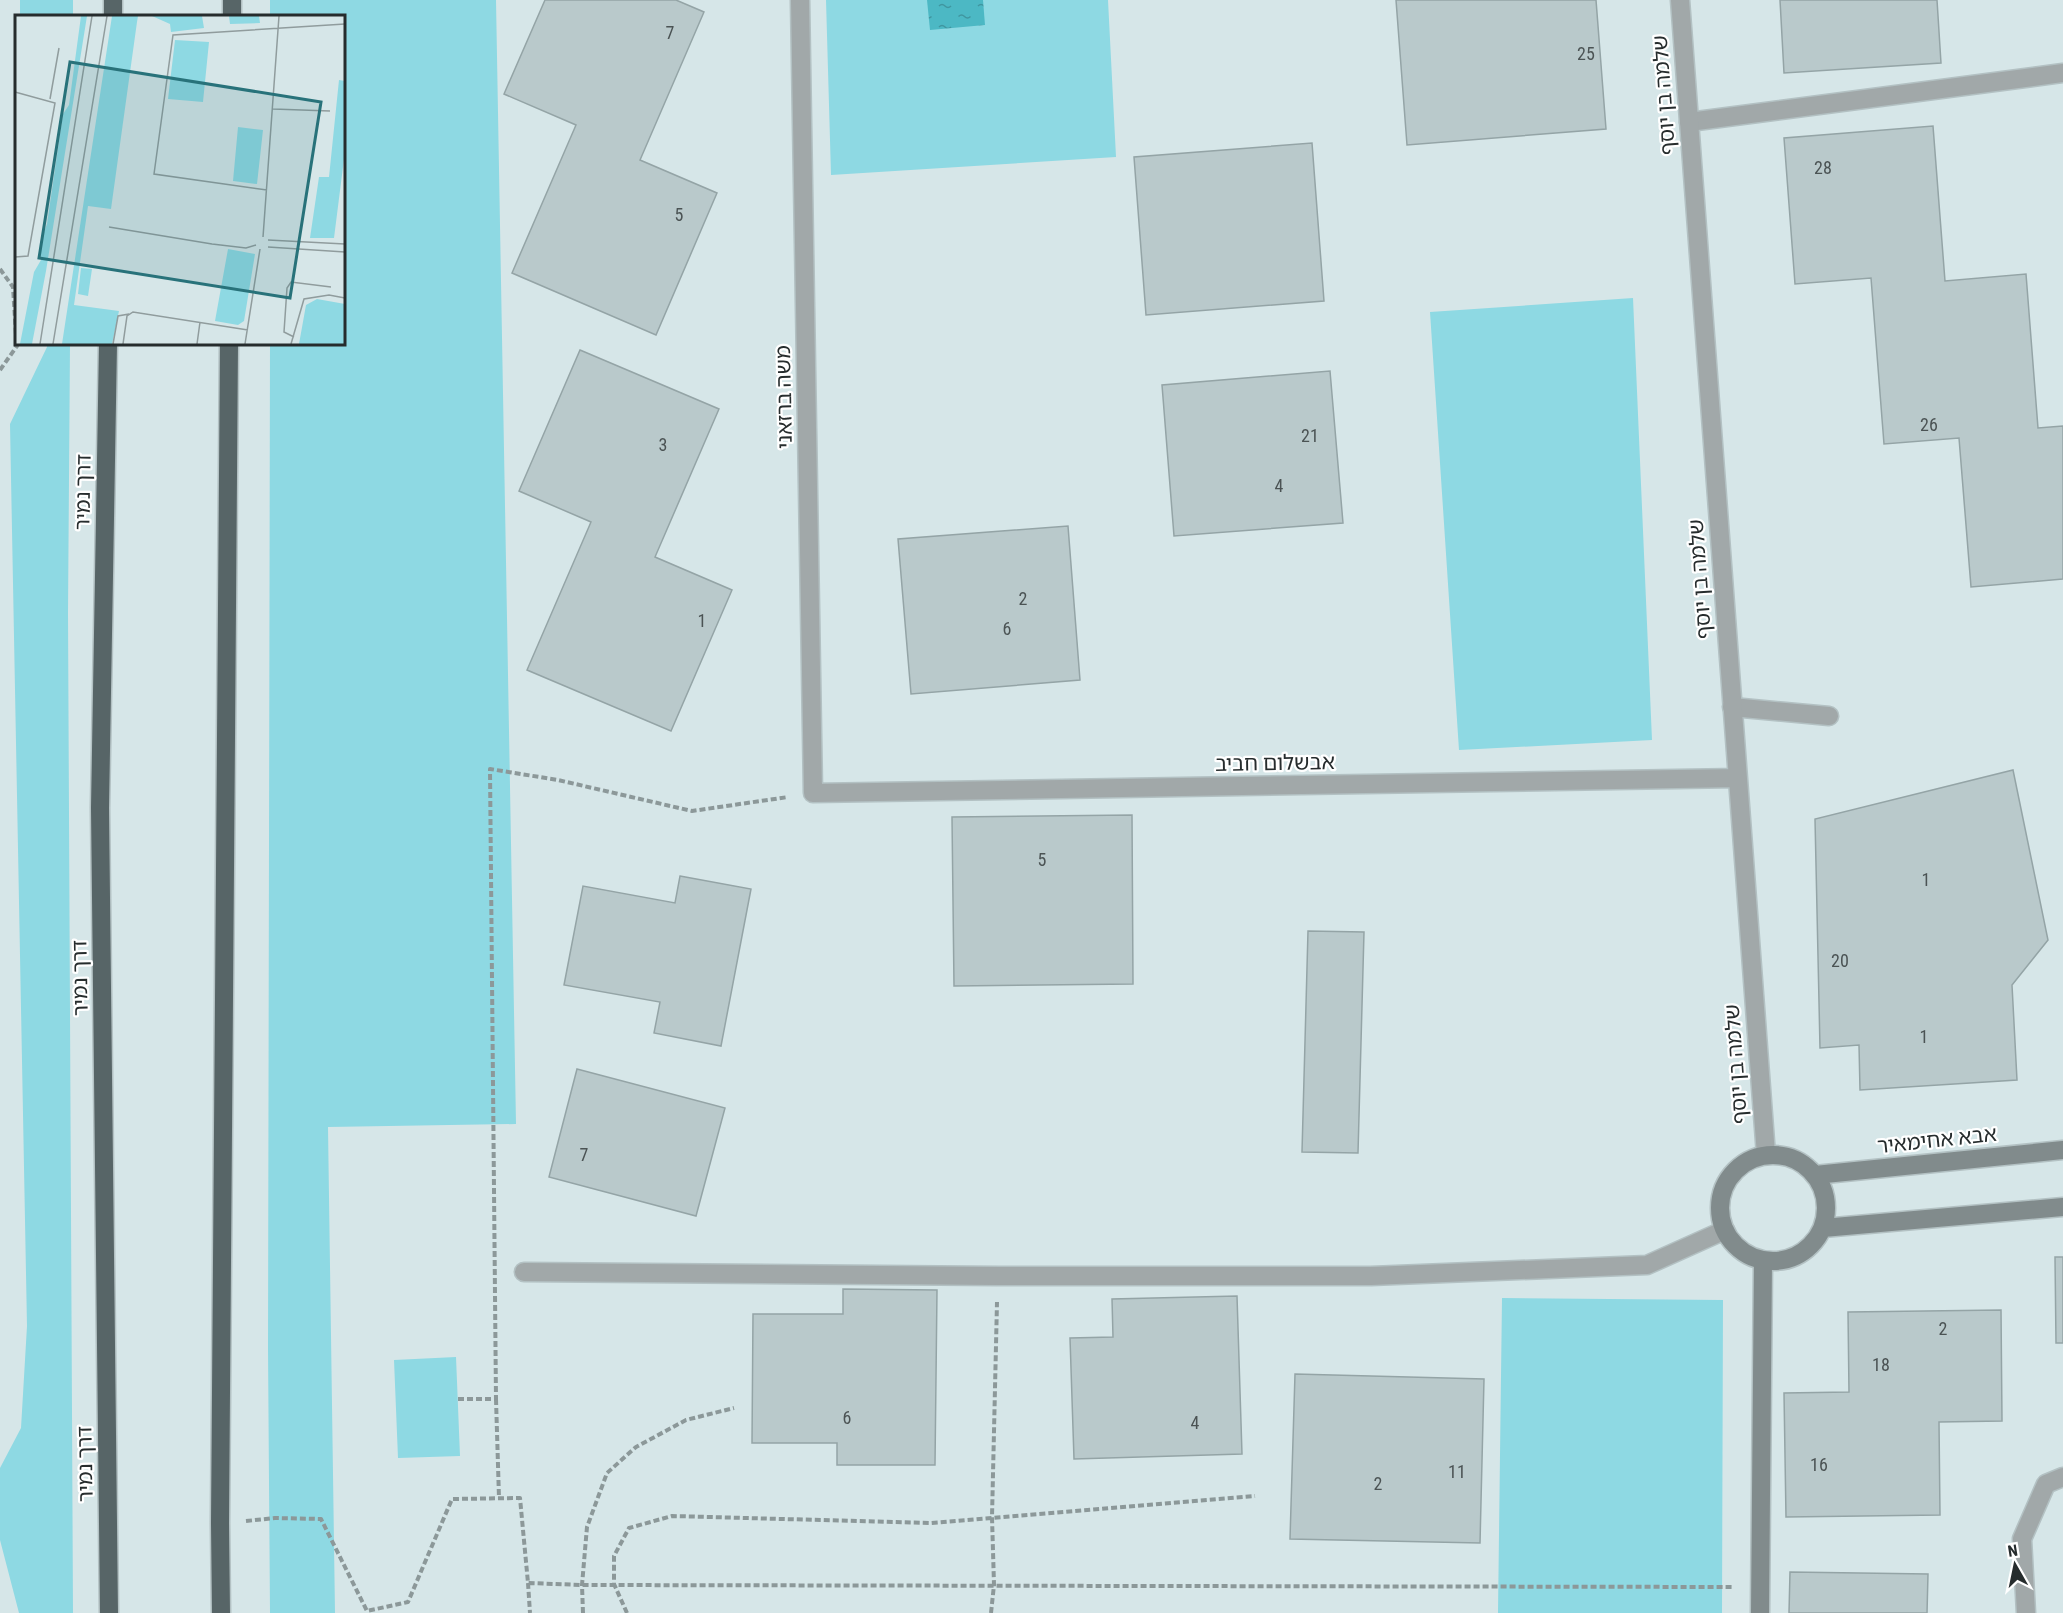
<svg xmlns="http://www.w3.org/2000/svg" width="2063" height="1613" viewBox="0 0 2063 1613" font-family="'Roboto Condensed','Noto Sans Hebrew',sans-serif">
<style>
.green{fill:#8ed9e3}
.water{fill:url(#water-ripples)}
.building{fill:#b9c9cb;stroke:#94a4a6;stroke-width:1.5}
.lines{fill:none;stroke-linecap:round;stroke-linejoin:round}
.lane-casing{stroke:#b3c1c3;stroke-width:21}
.street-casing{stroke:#b3c1c3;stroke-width:21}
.secondary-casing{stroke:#b3c1c3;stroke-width:21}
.highway-casing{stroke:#b3c1c3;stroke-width:21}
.path{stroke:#8c9899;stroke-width:4;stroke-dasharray:6 3;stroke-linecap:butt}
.lane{stroke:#a1a8a9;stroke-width:18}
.street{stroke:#a1a8a9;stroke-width:18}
.secondary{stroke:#818b8c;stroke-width:18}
.highway{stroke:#576567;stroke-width:18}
.labels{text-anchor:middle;stroke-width:4.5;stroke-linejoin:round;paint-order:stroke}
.number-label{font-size:18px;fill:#4b5354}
.street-label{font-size:21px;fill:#262c2d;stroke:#fff}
.inset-road{fill:none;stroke:#909c9d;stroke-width:1.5}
.view{fill:#28727a;fill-opacity:0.15;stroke:#28727a;stroke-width:3}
.inset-edge{fill:none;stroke:#262c2d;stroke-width:3}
</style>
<defs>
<pattern id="water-ripples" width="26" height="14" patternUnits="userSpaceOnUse" patternTransform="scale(1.5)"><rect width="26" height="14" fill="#4cb8c4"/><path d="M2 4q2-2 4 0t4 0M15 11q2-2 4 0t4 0" fill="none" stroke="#3f96a0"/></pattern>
</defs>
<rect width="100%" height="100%" fill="#d6e6e8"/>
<path class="green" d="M20 0H73V16H20Z
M270 0H496L516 1124 328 1127 335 1613H270L268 1348 270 344H344V16H270Z
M826 0H1108L1116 157 831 175Z
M1633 298 1652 740 1459 750 1430 312Z
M47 344H70L68 613 73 1613H19L0 1540V1468L21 1428 27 1326 10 424 47 347Z
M1502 1298 1723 1300 1722 1613H1498Z
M456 1357 460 1456 398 1458 394 1360Z"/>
<path class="water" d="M927 0H983L985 25 930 30Z"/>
<path class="building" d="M545 0H676L704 12 640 160 717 193 656 335 512 273 576 125 504 94Z
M1396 0H1596L1606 129 1407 145Z
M1780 0H1937L1941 63 1784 73Z
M1933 126 1945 281 2026 274 2038 428 2063 426V579L1971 587 1959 438 1884 444 1871 278 1795 284 1784 138Z
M1312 143 1324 301 1146 315 1134 157Z
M580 350 719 409 655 557 732 590 671 731 527 670 591 522 519 491Z
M1330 371 1343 523 1174 536 1162 385Z
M1068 526 1080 680 911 694 898 539Z
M2013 770 2048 940 2012 985 2017 1080 1860 1090 1859 1045 1820 1048 1815 819Z
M1132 815 1133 984 954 986 952 817Z
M680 876 751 889 721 1046 654 1033 660 1002 564 985 583 886 675 903Z
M1308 931 1364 932 1358 1153 1302 1152Z
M577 1069 725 1108 696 1216 549 1177Z
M2055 1257H2063V1343H2056Z
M843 1289 937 1290 935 1465H837V1443H752L753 1314H843Z
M1237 1296 1242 1454 1074 1459 1070 1338 1113 1337 1112 1299Z
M2001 1310 2002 1421 1939 1422 1940 1515 1786 1517 1784 1393 1849 1392 1848 1312Z
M1295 1374 1484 1379 1480 1543 1290 1539Z
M1790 1572 1928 1574 1927 1613H1789Z"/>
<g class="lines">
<g class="lane-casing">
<path id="lane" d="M1689 122 2063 73
M1732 707 1829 716
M524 1272 998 1276H1371L1647 1265 1725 1230
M2026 1613 2022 1539 2046 1484 2063 1477"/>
</g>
<g class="street-casing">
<path id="street" d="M800 0 813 793 1738 778
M1680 0 1766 1155"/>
</g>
<g class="secondary-casing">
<path id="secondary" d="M1720 1208a53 53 0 1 1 106 0a53 53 0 1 1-106 0Z
M1815 1175 2063 1150
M1823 1228 2063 1207
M1760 1613 1763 1260"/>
</g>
<g class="highway-casing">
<path id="highway" d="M113 16V0
M232 16V0
M108 344 100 808 109 1613
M221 1613 220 1523 229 344"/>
</g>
<path class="path" d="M0 269 13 287 16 335
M0 370 17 346V344
M458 1399H496L490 769 558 780 692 811 788 797
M496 1399 499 1498
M246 1521 275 1518 321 1519 367 1611 408 1602 452 1499 520 1498 528 1583 582 1585 1732 1587
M528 1583 530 1613
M583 1613 582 1585 587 1527 607 1473 636 1447 686 1420 734 1408
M627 1613 614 1584V1556L629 1528 672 1516 931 1523 1255 1496
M991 1613 994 1585 992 1517 997 1302"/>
<use href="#lane" class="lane"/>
<use href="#street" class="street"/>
<use href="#secondary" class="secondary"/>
<use href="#highway" class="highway"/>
</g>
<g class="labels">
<g class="number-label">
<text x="670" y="39">7</text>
<text x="1586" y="60">25</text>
<text x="1823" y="174">28</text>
<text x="679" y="221">5</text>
<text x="1929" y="431">26</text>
<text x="1310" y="442">21</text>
<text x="663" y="451">3</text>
<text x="1279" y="492">4</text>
<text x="1023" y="605">2</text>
<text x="702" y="627">1</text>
<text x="1007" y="635">6</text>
<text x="1042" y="866">5</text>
<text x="1926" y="886">1</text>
<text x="1840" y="967">20</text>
<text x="1924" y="1043">1</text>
<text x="584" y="1161">7</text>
<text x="1943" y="1335">2</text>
<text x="1881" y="1371">18</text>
<text x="847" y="1424">6</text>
<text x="1195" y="1429">4</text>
<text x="1819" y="1471">16</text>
<text x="1457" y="1478">11</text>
<text x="1378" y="1490">2</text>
</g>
<g class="street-label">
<text transform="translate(1664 95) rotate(-94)" y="7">שלמה בן יוסף</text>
<text transform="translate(784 397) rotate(-91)" y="7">משה ברזאני</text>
<text transform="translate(83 492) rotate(-89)" y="7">דרך נמיר</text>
<text transform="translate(1700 579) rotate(-94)" y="7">שלמה בן יוסף</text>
<text transform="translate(1275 763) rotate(-1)" y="7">אבשלום חביב</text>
<text transform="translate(80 978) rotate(-91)" y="7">דרך נמיר</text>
<text transform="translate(1736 1064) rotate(-94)" y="7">שלמה בן יוסף</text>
<text transform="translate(1937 1140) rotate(-6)" y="7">אבא אחימאיר</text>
<text transform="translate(85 1464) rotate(-91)" y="7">דרך נמיר</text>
</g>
</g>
<g transform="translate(15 15)">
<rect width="330" height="330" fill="#d6e6e8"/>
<path d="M66 1H72L31 256 17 329H5L19 257 26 245 25 228 32 209 48 99 54 90ZM97 1H123L122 7 96 194 73 191 59 290 104 296 97 329H47ZM137 1H187L189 13 156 17 155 9ZM214 1H244L245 8 215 9ZM160 25 194 27 188 87 153 84ZM324 65 330 66V136L319 223H295L304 162H314ZM223 112 248 115 242 169 218 166ZM213 234 240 239 229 306 223 310 200 306ZM66 253 77 254 73 281 63 279ZM302 284 330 289V329H284L291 290Z" fill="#8ed9e3"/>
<path class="inset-road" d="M0 77 40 88 13 241 0 242M35 84 44 33M258 94 315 96M252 175 139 159 158 20 330 9M94 212 197 229 231 233 241 230M248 222 264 1M253 225 330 229M253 232 330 237M279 322 269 317 272 273 276 267 316 272M25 329 77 1M38 329 92 1M98 329 103 301 114 299M108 329 112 301 118 297 233 315M182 329 185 307M230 329 245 234M276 329 289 284 314 280 330 283"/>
<path class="view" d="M55 47 306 87 275 283 24 243Z"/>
<rect width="330" height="330" class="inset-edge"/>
</g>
<g transform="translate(2015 1565) rotate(351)" stroke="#ffffff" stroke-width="4.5" paint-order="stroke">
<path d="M0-4.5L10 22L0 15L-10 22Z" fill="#262c2d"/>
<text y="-9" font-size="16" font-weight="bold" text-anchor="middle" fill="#262c2d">N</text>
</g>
</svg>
